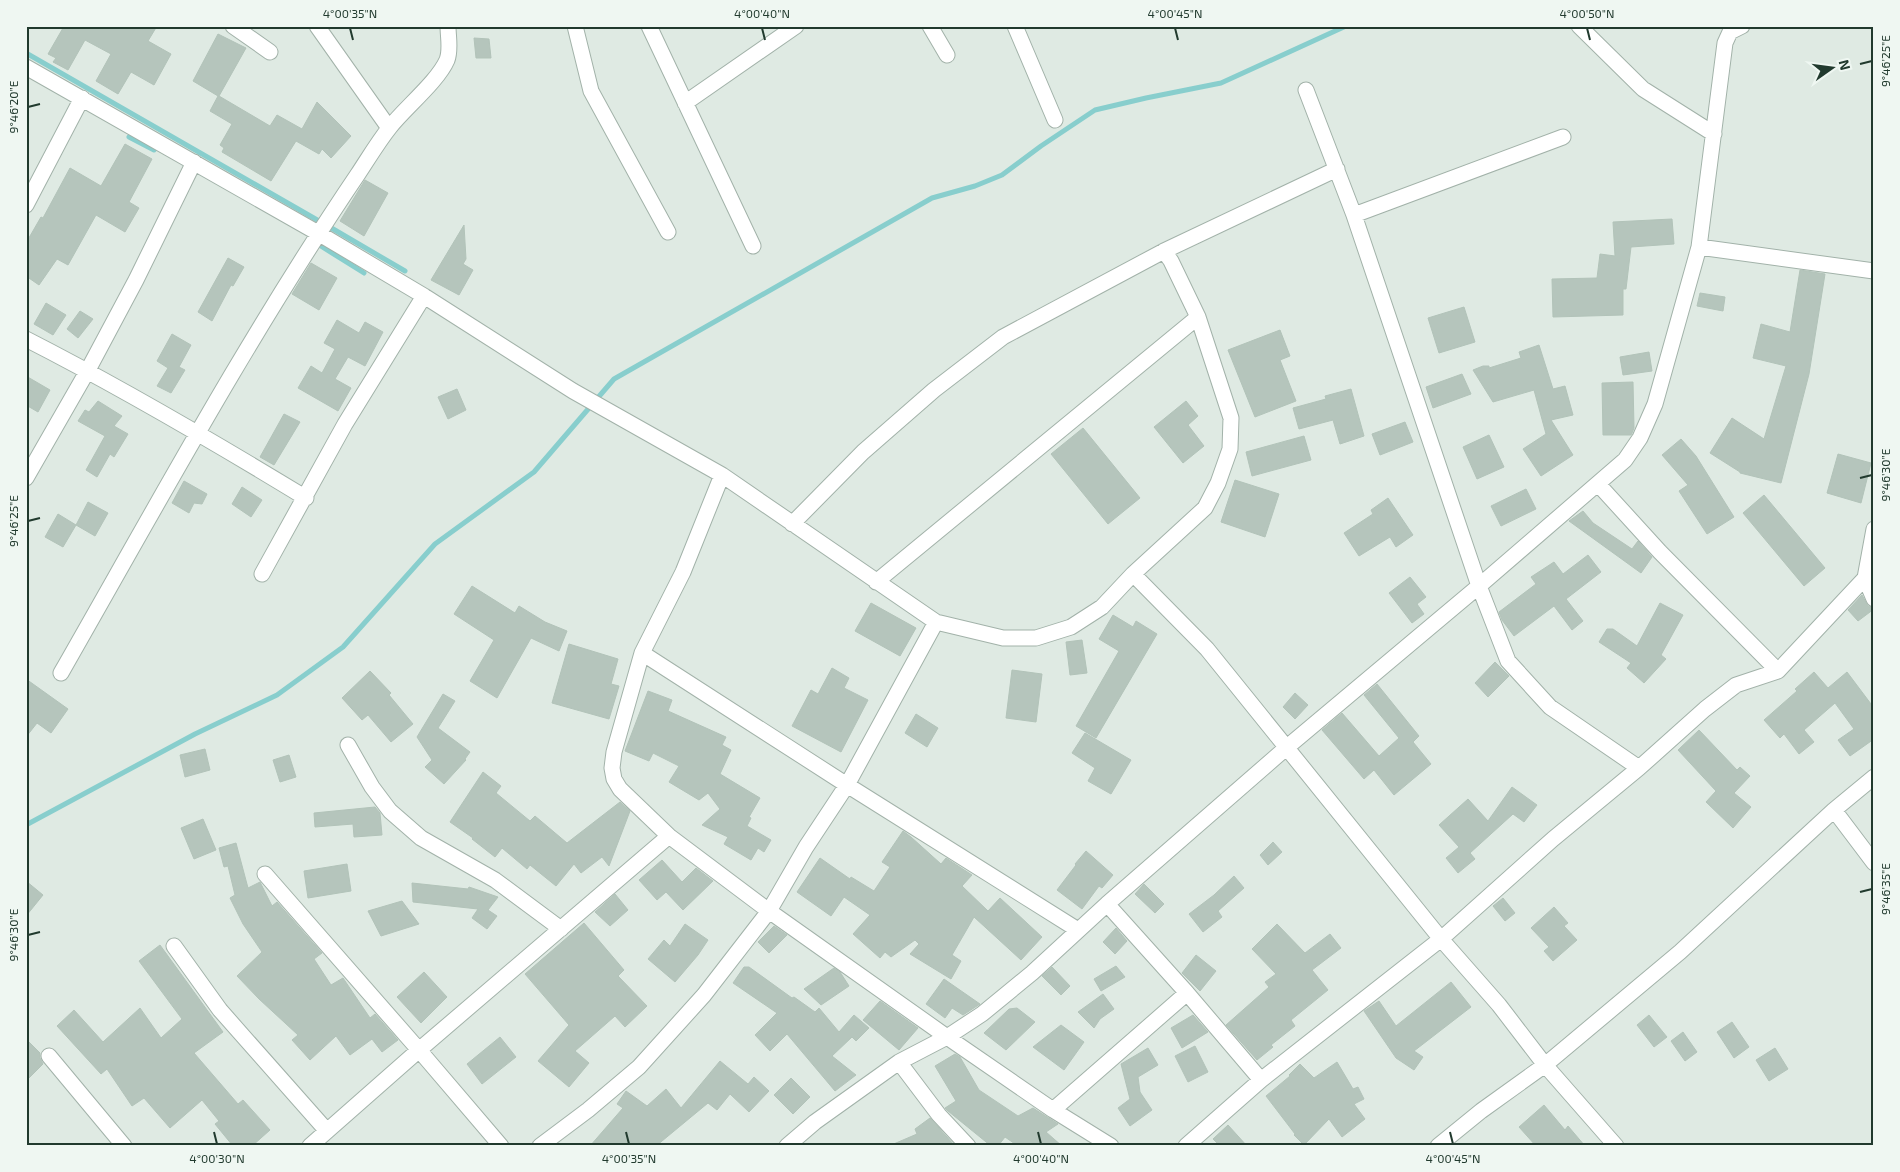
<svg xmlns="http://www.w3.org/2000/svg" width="1900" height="1172" viewBox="0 0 1900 1172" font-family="'Exo 2',sans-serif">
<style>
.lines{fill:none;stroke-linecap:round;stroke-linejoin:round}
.stream{stroke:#88cecd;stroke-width:5}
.building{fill:#b5c5bc;stroke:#b2c3b9}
.minor-casing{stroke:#a2b2a9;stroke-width:17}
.minor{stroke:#fff;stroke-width:15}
.ticks{fill:none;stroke:#213a2e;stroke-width:2}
.neatline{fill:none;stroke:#213a2e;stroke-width:2}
.ticks-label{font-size:12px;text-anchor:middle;fill:#213a2e}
</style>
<rect width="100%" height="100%" fill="#dfeae3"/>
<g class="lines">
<path class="stream" d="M26 53 319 221
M129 137 154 150
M328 226 405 271
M316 243 364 273
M26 825 195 734 277 695 343 647 435 544 534 472 614 379 932 198 975 186 1002 175 1041 146 1095 110 1146 98 1221 83 1346 26"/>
</g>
<path class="building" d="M59 26H157L148 41 171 54 154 85 131 72 118 94 96 81 111 54 85 40 68 70 53 62 56 58 48 54 63 28Z
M218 34 246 48 219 96 270 126 277 115 302 129 317 102 351 136 331 158 322 149 319 154 296 141 271 181 222 152 224 148 220 145 232 124 210 111 218 96 193 81Z
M474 38 489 39 491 58H476Z
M125 144 152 159 129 202 139 208 125 232 96 215 68 265 57 259 39 285 26 276V243L41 217 43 218 70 168 101 186Z
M365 180 388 193 364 236 340 221Z
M1672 219 1674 244 1631 247 1626 289H1623V315L1553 317 1552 279 1597 278 1600 254 1615 256 1613 222Z
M464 225 466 259 463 264 473 270 459 295 431 280Z
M228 258 244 267 233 286 231 285 212 321 198 312Z
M311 263 337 278 319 310 292 294Z
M1800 270 1825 274 1809 374 1781 483 1740 473V472L1710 453 1732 418 1764 439 1786 366 1753 358 1761 324 1790 332Z
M1700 293 1725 297 1723 311 1697 306Z
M46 303 66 315 53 335 34 324Z
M1464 307 1475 342 1439 353 1428 318Z
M80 311 93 319 78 338 67 329Z
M337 320 359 333 365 322 383 332 365 366 348 357 335 379 351 388 338 411 298 388 311 366 322 373 335 349 324 343Z
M1280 330 1290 356 1280 360 1296 401 1255 417 1228 350Z
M172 334 191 345 179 367 185 370 171 393 157 386 168 368 157 361Z
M1539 345 1553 389 1565 386 1573 415 1551 420 1573 455 1541 476 1523 449 1546 434 1534 390 1493 402 1473 370 1483 366H1489V368L1521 358 1519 352Z
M1649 352 1652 371 1623 375 1620 357Z
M1462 374 1471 394 1433 408 1426 387Z
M26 376 50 390 38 412 26 405Z
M1633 382 1634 428 1632 433 1631 435H1603L1602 383Z
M457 389 466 410 448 419 438 397Z
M1351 389 1364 436 1340 444 1333 420 1299 429 1293 408 1326 399 1325 396Z
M98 401 122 416 114 426 128 434 114 457 110 454 97 477 86 470 105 436 78 421 85 410 89 412Z
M1186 401 1198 416 1188 425 1204 446 1183 463 1154 427Z
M284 414 300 422 274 465 260 457Z
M1405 422 1413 442 1380 455 1372 434Z
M1083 428 1140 498 1108 524 1051 454Z
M1489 435 1504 467 1477 479 1463 447Z
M1304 436 1311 460 1252 476 1246 452Z
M1681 439 1696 456 1734 517 1707 534 1679 491 1688 485 1662 455Z
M1838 454 1871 463 1861 503 1827 493Z
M1235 480 1279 494 1265 537 1221 522Z
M184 481 207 494 202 504 194 503 189 513 172 503Z
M242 487 262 500 251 517 232 504Z
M1526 489 1536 509 1501 526 1491 506Z
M1764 495 1825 568 1804 586 1743 513Z
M1388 498 1413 535 1396 547 1390 537 1359 556 1344 533 1373 514 1371 510Z
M88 502 108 513 95 536 76 525Z
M1583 511 1593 523 1632 549 1638 541 1652 557 1641 573 1569 521Z
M58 514 76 525 63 547 45 537Z
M1588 555 1601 572 1566 599 1583 621 1572 630 1554 606 1514 636 1502 620 1499 612 1536 584 1531 577 1554 562 1563 574Z
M1410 577 1426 597 1417 604 1424 614 1412 623 1389 593Z
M472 586 515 613 519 606 545 622 567 631 559 651 531 638 497 698 470 681 494 640 454 614Z
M1862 595 1868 606 1874 609 1858 621 1848 610Z
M871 603 916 628 900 656 855 631Z
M1660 603 1683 615 1661 655 1666 659 1644 683 1627 668 1631 663 1599 642 1607 629H1613L1637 646Z
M1113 615 1133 627 1136 621 1157 634 1096 738 1076 726 1119 651 1099 639Z
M1082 640 1087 673 1070 675 1066 642Z
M569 644 618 659 611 684 619 686 609 719 552 703Z
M1495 662 1509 676 1488 697 1475 683Z
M832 668 849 678 844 688 868 700 841 752 792 726 811 690 818 694Z
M1012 670 1042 674 1036 722 1006 718Z
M370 671 391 693 389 695 413 724 391 742 368 715 362 720 342 698Z
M1814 672 1828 688 1847 672 1874 708V739L1850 756 1838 740 1854 729 1835 703 1804 730 1814 742 1799 754 1784 734 1780 738 1764 720 1797 691 1795 689Z
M26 679 68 709 51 733 37 723 26 737Z
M1377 684 1419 736 1413 742 1431 764 1394 795 1374 770 1364 779 1322 730 1342 713 1379 756 1399 738 1364 695Z
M648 691 672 700 668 711 726 737 722 745 731 750 720 774 760 798 749 817 751 818 747 826 771 840 764 852 758 848 751 860 724 844 728 837 702 825 720 809 708 793 699 800 669 782 679 766 653 753 649 761 625 751Z
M1295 693 1308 705 1295 719 1283 707Z
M443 694 455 701 438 728 470 752 465 759 466 760 444 784 425 767 432 760 417 737Z
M916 714 938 728 927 747 905 733Z
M1699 730 1737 770 1740 767 1750 776 1734 793 1751 807 1733 828 1706 802 1716 791 1678 750Z
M1085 733 1131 760 1111 794 1088 781 1095 768 1072 753Z
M205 749 210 770 185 777 180 755Z
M289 755 296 777 280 782 273 760Z
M483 772 501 786 496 793 530 821 535 816 567 843 620 802 630 811 609 866 602 857 581 873 574 864 556 886 530 865 527 869 502 848 495 857 472 839 473 838 450 822Z
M1512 787 1537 805 1524 822 1513 814 1470 853 1475 859 1458 873 1446 858 1459 847 1439 825 1468 799 1488 821Z
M375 807 380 813 382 835 354 837 353 824 315 827 314 813Z
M203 819 216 850 194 859 181 828Z
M903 831 911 837 941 864 946 858 972 875 962 886 988 911 1000 898 1042 937 1021 960 974 917 952 955 961 961 951 979 910 954 919 944 915 940 891 957 885 952 880 958 853 934 870 915 844 897 831 916 797 892 820 858 850 879 851 877 874 891 890 867 882 862Z
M1273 842 1282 852 1268 865 1260 855Z
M236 843 248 888 260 882 272 906 277 902 322 953 314 959 331 985 343 978 370 1018 375 1014 398 1040 382 1052 372 1039 350 1055 336 1036 310 1060 292 1040 298 1035 259 999 237 976 262 952 243 924 230 898 235 895 228 866 224 867 219 848Z
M1086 851 1113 875 1102 888 1099 886 1082 909 1057 890 1076 865 1075 864Z
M662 860 682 882 696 868 713 881 683 910 666 892 657 900 639 880Z
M347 864 351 891 308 898 304 871Z
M1234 876 1244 888 1218 911 1222 917 1203 932 1189 914 1214 895Z
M26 881 43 895 26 916Z
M412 883 468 889 469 887 498 897 488 910 497 916 487 929 472 918 478 909 413 902Z
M1144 884 1164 904 1155 913 1135 894Z
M615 894 628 910 610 926 595 912Z
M1503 898 1515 913 1505 921 1493 906Z
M402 901 419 924 381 936 368 911Z
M1554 907 1568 923 1564 926 1577 940 1553 961 1544 951 1549 947 1531 928Z
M584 923 624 970 618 976 647 1006 625 1027 615 1016 575 1051 589 1063 569 1087 538 1061 569 1025 525 974Z
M685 924 708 940 698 955 675 982 648 959 664 940 670 946Z
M1277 924 1305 953 1330 934 1341 948 1312 970 1328 990 1291 1020 1295 1026 1271 1045 1273 1047 1257 1060 1226 1025 1269 987 1265 982 1276 974 1252 949Z
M774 926 787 935 769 953 758 942Z
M1116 928 1127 941 1115 954 1103 942Z
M160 945 223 1032 194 1053 238 1104 243 1100 270 1130 252 1146H233L215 1124 219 1121 202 1100 170 1128 144 1098 132 1106 107 1069 101 1074 57 1026 74 1010 103 1042 140 1008 161 1038 182 1019 139 961Z
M1196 955 1216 971 1200 991 1182 973Z
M1116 966 1125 977 1101 991 1094 979Z
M744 967H749L792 998 794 997 815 1012 819 1008 839 1032 854 1015 869 1028 856 1041 852 1037 832 1056 856 1075 835 1091 787 1034 770 1051 755 1035 777 1013 733 983Z
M1052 967 1070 986 1061 995 1042 976Z
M834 968 840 972 849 986 821 1005 804 989Z
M424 972 447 997 421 1023 397 997Z
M944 979 980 1004 963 1015 952 1008 945 1018 926 1004Z
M1451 982 1471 1007 1414 1051 1423 1057 1414 1070 1396 1058 1364 1011 1379 1001 1396 1026Z
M1103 994 1114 1009 1100 1019 1094 1028 1078 1012Z
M880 1001 918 1028 899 1050 863 1020Z
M1017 1008 1035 1022 1006 1050 984 1033 1009 1009Z
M1193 1015 1208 1032 1182 1048 1171 1028Z
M1649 1015 1667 1037 1654 1047 1637 1025Z
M1732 1022 1749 1047 1734 1058 1717 1032Z
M1061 1025 1084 1042 1064 1070 1033 1047Z
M1683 1032 1697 1052 1685 1061 1671 1041Z
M500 1037 516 1057 482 1084 467 1064Z
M26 1039 40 1053V1058L43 1064 26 1081Z
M1195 1046 1208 1072 1188 1082 1175 1056Z
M1148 1048 1158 1065 1138 1077 1140 1092 1152 1110 1130 1126 1118 1108 1130 1099 1121 1064Z
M1775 1048 1788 1069 1769 1081 1756 1060Z
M955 1054 960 1057 979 1090 1018 1116 1033 1108 1058 1124 1046 1132 1062 1146H1018L1005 1137 998 1146H991L948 1111 945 1108 956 1101 935 1066Z
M720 1061 748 1084 754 1077 769 1091 749 1112 730 1094 717 1110 708 1103 656 1146H590L623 1108 617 1104 626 1091 647 1106 666 1089 681 1108Z
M1337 1062 1353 1089 1358 1087 1364 1099 1354 1104 1365 1119 1342 1137 1329 1119 1304 1145 1294 1135 1295 1134 1266 1096 1290 1076 1289 1075 1300 1064 1314 1078Z
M791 1078 810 1097 793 1114 774 1095Z
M1544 1105 1565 1130 1568 1126 1585 1146H1536L1519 1127Z
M930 1118 955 1146H889L917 1134 915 1129Z
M1228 1125 1247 1146H1220L1213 1139Z"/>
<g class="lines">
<g class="minor-casing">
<path id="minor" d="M233 26 270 52
M317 26 389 128
M575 26 591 91 668 232
M649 26 753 246
M930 26 947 55
M1015 26 1055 120
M1579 26 1643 89 1714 134
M26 67 318 233 424 296 573 391 722 475 936 622 1003 638H1036L1071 627 1102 607 1133 574 1205 508 1218 483 1230 449 1231 418 1198 317 1171 261 1164 251
M1306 90 1354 215 1479 586 1508 661 1550 707 1639 768
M685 103 796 26
M26 205 82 98
M1354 215 1563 137
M1699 247 1874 271
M26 339C122 388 214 442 306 498
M722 475 683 572 642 653 614 752 612 768 614 779 620 789 669 836 769 911 947 1037 1053 1110 1111 1146
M26 478 88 370 136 280 194 162
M1598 484 1660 552 1778 671
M792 524 863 452 934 390 1003 337 1164 251 1337 169
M1874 529 1865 578 1874 599
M262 574 345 424 424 296
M1133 574 1207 649 1441 939 1499 1005 1545 1065 1616 1146
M876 582 1198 317
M642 653 847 785 1078 930
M61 673C157 505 249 335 358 174 368 159 378 142 390 127 405 108 438 81 447 60 451 50 448 37 448 26
M348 745 372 787 390 811 421 838 495 880 561 929
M1834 810 1874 863
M265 874 419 1050 501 1146
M1107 904 1187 993 1261 1080
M174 946 220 1010 327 1131
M49 1056 124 1146
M899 1062 939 1115 968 1146
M1053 1110 1187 993
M310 1146 419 1050 669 836
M540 1146 588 1110 639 1067 704 995 769 911 806 847 847 785 936 622
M787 1146 815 1122 899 1062 947 1037 982 1014 1032 973 1107 904 1286 748 1479 586 1625 460 1640 438 1655 404 1699 247 1725 43 1730 32 1742 26
M1186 1146 1261 1080 1441 939 1553 839 1639 768 1705 709 1736 685 1778 671 1865 578
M1438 1146 1481 1111 1545 1065 1680 952 1834 810 1874 777"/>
</g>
<use href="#minor" class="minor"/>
</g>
<path class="ticks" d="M350 28 353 40M762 28 765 40M1175 28 1178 40M1587 28 1590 40M1860 64 1872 61M28 107 40 104M1860 478 1872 475M28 521 40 518M1860 892 1872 889M28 935 40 932M214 1132 217 1144M626 1132 629 1144M1038 1132 1041 1144M1450 1132 1453 1144"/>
<rect width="1900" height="1172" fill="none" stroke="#eff7f2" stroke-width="55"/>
<g transform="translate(1832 68) rotate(76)" stroke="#eff7f2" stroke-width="4" paint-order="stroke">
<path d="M0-4L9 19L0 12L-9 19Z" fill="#213a2e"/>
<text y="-8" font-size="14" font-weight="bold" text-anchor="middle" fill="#213a2e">N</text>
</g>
<rect x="28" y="28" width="1844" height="1116" class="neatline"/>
<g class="ticks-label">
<text x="350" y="18">4°00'35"N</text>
<text x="762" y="18">4°00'40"N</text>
<text x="1175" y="18">4°00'45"N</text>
<text x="1587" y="18">4°00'50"N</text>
<text transform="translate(1886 61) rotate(-90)" y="4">9°46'25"E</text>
<text transform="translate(14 107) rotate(-90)" y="4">9°46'20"E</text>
<text transform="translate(1886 475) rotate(-90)" y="4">9°46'30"E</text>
<text transform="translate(14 521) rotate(-90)" y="4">9°46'25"E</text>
<text transform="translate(1886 889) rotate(-90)" y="4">9°46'35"E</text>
<text transform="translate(14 935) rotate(-90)" y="4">9°46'30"E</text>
<text x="217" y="1163">4°00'30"N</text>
<text x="629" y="1163">4°00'35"N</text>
<text x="1041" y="1163">4°00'40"N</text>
<text x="1453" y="1163">4°00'45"N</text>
</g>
</svg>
